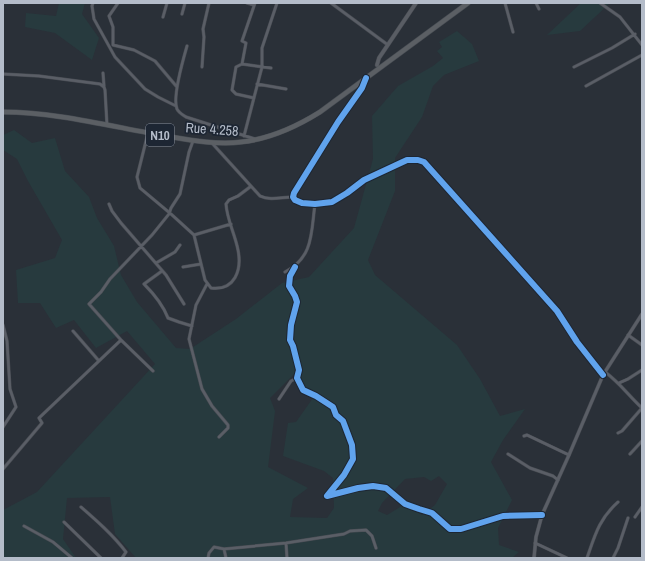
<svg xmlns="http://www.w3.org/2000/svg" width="645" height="561" viewBox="0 0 645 561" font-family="'Archivo Narrow',sans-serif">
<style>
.green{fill:#273a3e;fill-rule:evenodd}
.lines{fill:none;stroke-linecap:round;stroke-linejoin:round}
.minor-casing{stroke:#484c53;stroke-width:3.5}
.tertiary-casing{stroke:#484c53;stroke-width:4}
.secondary-casing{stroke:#484c53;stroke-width:4.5}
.trunk-casing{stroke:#474c53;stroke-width:5.5}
.minor{stroke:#5a5e66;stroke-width:2.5}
.tertiary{stroke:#5a5e66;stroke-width:3}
.secondary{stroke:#595d64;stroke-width:3.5}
.trunk{stroke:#5b5f64;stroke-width:4.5}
.cycleway-casing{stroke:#1d2633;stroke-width:8}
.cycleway{stroke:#60a3ed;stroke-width:6}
.labels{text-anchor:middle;stroke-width:3.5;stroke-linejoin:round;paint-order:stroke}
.shield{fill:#1d2633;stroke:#878f9c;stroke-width:1}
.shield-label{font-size:13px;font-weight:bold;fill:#b4bcc9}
.street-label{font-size:14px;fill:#b4bcc9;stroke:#1d2633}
</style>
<rect width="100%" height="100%" fill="#2a3038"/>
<path class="green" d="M59 3H85L82 14 99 38 92 60 55 33 25 27 26 13 56 16Z
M581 3H610L580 31 547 35Z
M457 31 472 44 479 61 444 75 433 86 422 117 395 158V191L368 260 375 275 457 345 480 379 500 416 525 409 503 440 491 462 512 500 498 528 499 545 519 552 512 558H136L115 534 110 497 67 498 63 539 76 558H3V510L37 492 155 364 127 331 96 348 74 320 56 328 40 303H18L16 270 55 258 62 240 28 181 17 159 3 150V135L14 130 32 143 55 138 65 171 89 197 97 218 114 246 121 275 137 302 176 348 190 349 236 319 282 283 309 277 354 228 373 159 372 116 398 86 433 66 443 58 437 51 442 47 439 42ZM294 374 303 390 313 398 296 422 288 423 283 456 324 471 333 478 334 508 327 518 290 517 293 499 308 488 268 467 275 411 270 398ZM439 476 447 484 435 505 422 515 405 504 387 515 378 511 382 503 405 479 424 477 431 481Z"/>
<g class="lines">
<g class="minor-casing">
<path id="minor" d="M93 3 92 6 94 19 115 57 145 89 158 97 176 106
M118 3 109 16 113 27V45L134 50 155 61 177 87
M247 3 254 5
M331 3 388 45
M505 3 513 32
M536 3 539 9
M600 3 620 17 642 45
M182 14 185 3
M163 17 167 3
M187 46C183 60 172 97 177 109 179 113 183 115 186 117L255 139
M242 64 246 43 242 41 255 3
M202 67 204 37 203 29 209 3
M574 67 612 48 635 34
M103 73 104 86
M3 74 39 76 100 84 104 87 105 90 107 125
M366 79 362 88 338 122 294 193 293 197 295 200 302 203 315 204 332 202 347 193 364 180 407 160H418L424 162 557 311 577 342 603 375
M257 84 286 89
M586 86 642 55
M254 98 236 94 232 90 236 67 242 64 271 68
M148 133 137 177 140 188 171 214 194 235 205 280 211 288C235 291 242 270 238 250 235 234 227 220 226 204L229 200 238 196 250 187
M244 136 262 67V48L277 3
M211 142 260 196C271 201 281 197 293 197
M109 204 112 211 121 223 166 275 184 304
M194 235 231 224
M156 263 175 252 180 245
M183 267 201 264
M295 267 290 276 289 286 295 296 297 302 291 325 290 340 293 346 299 370 297 378 303 390 316 396 333 407 336 415 343 421 352 445 353 459 344 475 327 496 358 488 373 486 386 488 405 504 419 509 432 513 450 529H461L503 516 542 515
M162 271 144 284C154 294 163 305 168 318L179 322 192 326
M285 272C314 257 311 232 315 204
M207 284 196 305 189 339 202 389 212 406 228 425V428L219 437
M3 325 7 341 10 389 16 407 3 427
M73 331 99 361
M628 335 642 345
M153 371 121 340 89 304 101 292 110 279 152 235 169 214 171 208 180 194 189 152 193 141
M605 372C619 382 629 396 642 408
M619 383 628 379 642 370
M279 399 291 381 297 378
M618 433 622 431 642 408
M524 436 527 435 569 455
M508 454 530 468 553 476 558 480
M630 454 642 441
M3 469 42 423 39 418 121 340
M81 507C97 521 113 535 126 552L122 558
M635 517 642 507
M64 522 101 558
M24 526 53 542 72 558
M286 543 287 558
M535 543 567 558
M224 549 226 558
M208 558 209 553 214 547 224 549 286 543 344 534 350 531 366 530 372 536 376 548
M587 558C595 535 599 519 618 502
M613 558 618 548 628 518"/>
</g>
<g class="tertiary-casing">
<path id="tertiary" d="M534 558 536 537 542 515 569 455 603 375 642 314"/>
</g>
<g class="secondary-casing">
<path id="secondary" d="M377 65 379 58 416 3"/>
</g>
<g class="trunk-casing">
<path id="trunk" d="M3 112C56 112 113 127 166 136 190 140 216 145 241 142 270 139 296 127 320 112L468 3"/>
</g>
<use href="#minor" class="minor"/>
<use href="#tertiary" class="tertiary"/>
<use href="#secondary" class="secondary"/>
<use href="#trunk" class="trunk"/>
<g class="cycleway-casing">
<path id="cycleway" d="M366 78 362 88 338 122 294 193 293 197 295 200 302 203 315 204 332 202 347 193 364 180 407 160H418L424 162 557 311 577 342 603 375
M295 267 290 276 289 286 295 296 297 302 291 325 290 340 293 346 299 370 297 378 303 390 316 396 333 407 336 415 343 421 352 445 353 459 344 475 327 496 358 488 373 486 386 488 405 504 419 509 432 513 450 529H461L503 516 542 515"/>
</g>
<use href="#cycleway" class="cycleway"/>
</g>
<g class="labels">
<rect class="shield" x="146" y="124" width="28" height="22" rx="3"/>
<g class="shield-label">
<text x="160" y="140">N10</text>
</g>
<g class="street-label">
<text transform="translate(212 129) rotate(4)" y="5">Rue 4.258</text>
</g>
</g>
<rect width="645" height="561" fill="none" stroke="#b4bcc9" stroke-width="8"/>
</svg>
